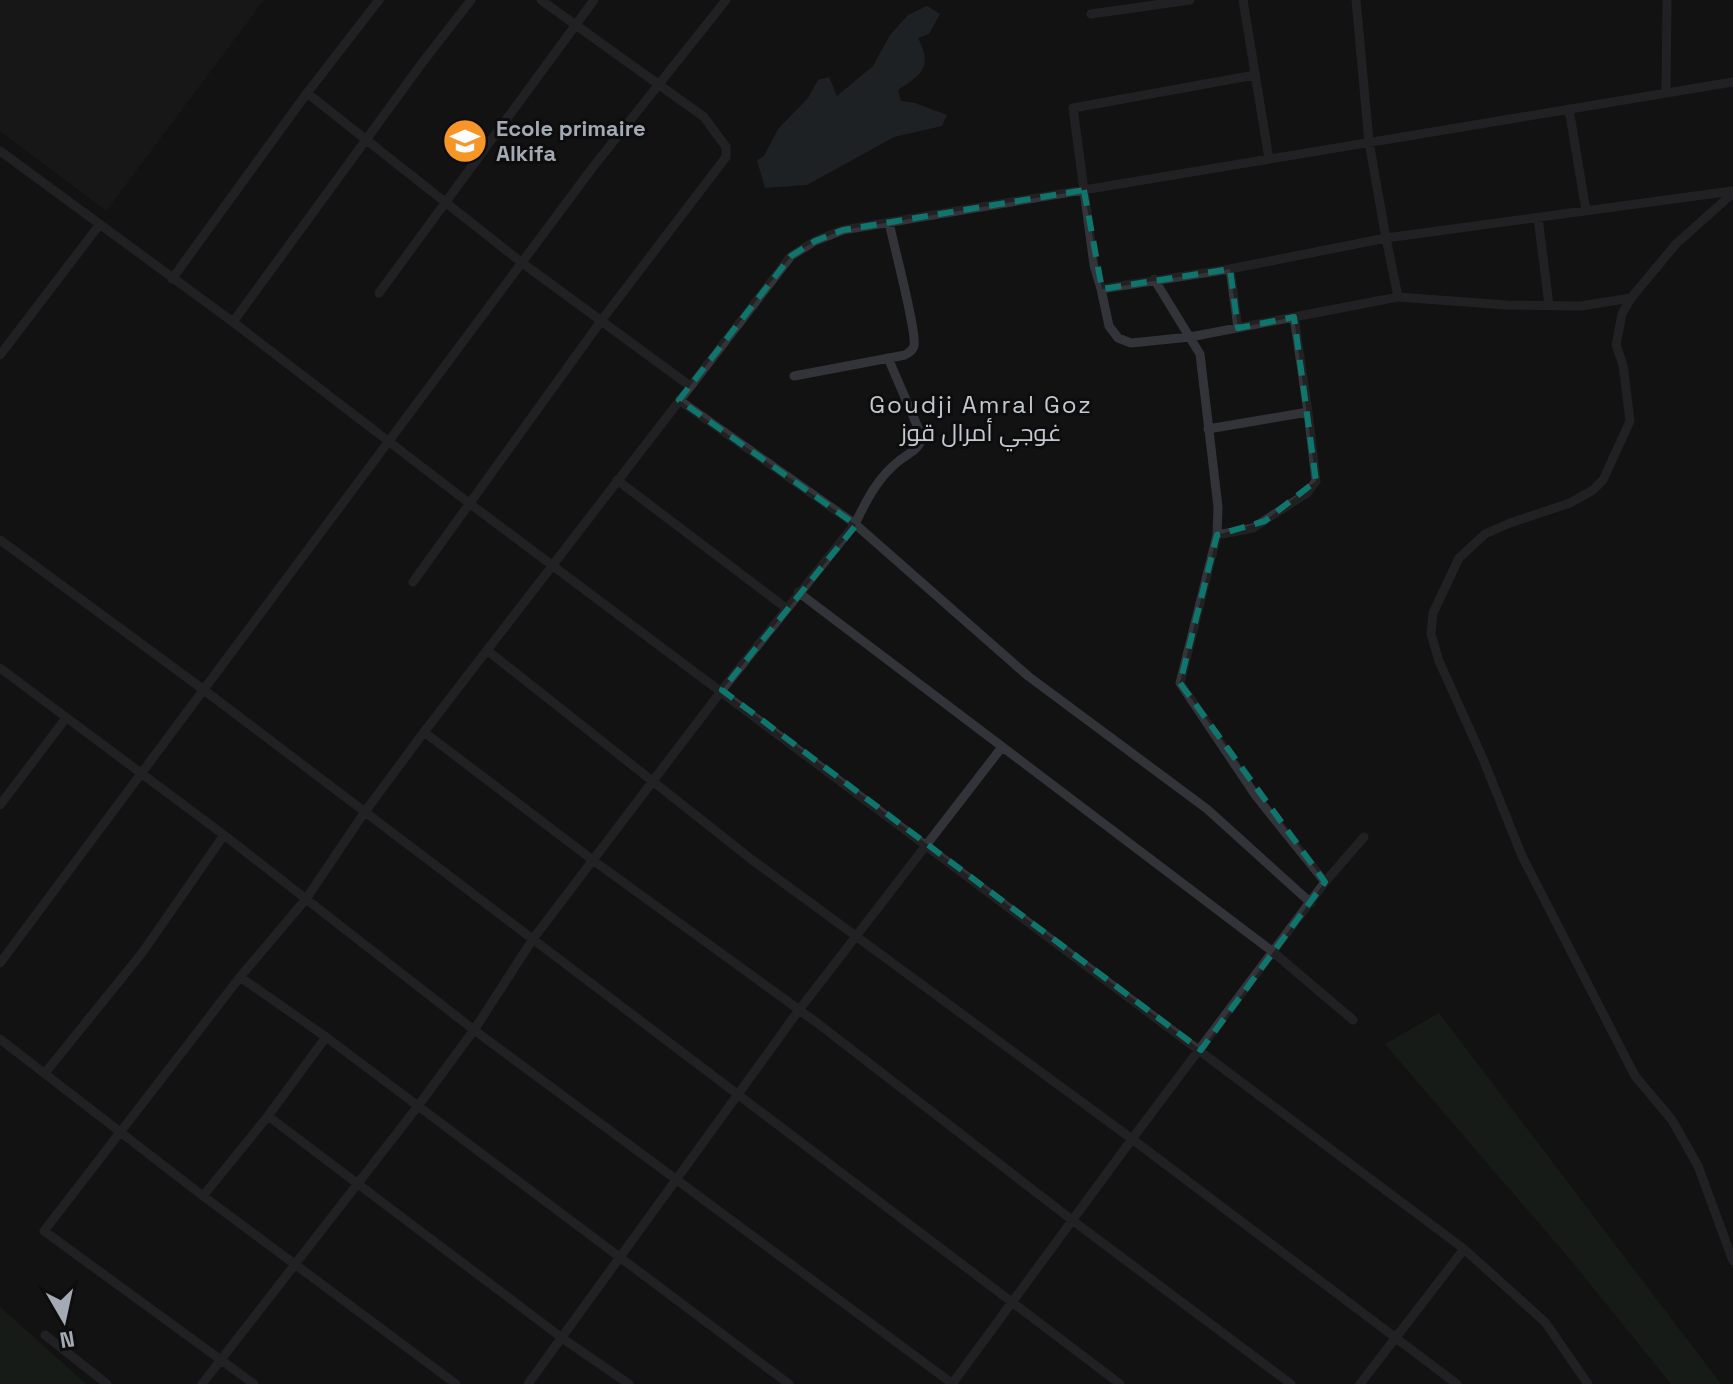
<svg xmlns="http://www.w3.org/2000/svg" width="1733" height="1384" viewBox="0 0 1733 1384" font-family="'Space Grotesk',Cairo,sans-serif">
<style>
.built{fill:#1e1e20}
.green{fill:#1e261e}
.water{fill:#2a3439}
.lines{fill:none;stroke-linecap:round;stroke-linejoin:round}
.minor{stroke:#333439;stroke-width:9}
.marked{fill:none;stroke:#0f766e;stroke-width:6;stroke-dasharray:16 10;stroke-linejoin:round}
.labels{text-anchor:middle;stroke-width:6;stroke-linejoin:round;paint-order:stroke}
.poi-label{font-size:22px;font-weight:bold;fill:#a3aab4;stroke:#0d0d0e;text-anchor:start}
.neighbourhood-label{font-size:24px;letter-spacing:2px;fill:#c4c9d0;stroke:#0d0d0e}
</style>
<rect width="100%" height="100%" fill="#121213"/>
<path class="built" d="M0 0H264L106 211 0 131Z"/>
<path class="green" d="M1439 1013 1721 1384H1671L1574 1264 1385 1044Z
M0 1307 86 1384H0Z"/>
<path class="water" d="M927 6 940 14 929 34 918 38C933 67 922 74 898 90L901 101 915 103 947 115 942 126 894 137 807 185 765 188 757 160 764 156 778 129 808 98 818 80 829 77 837 96 873 66 890 35 908 15Z"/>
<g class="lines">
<path class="minor" d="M1243 0 1269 159
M1356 0 1369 142 1386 238 1732 191
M1091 14 1190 0
M1255 75 1073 108 1094 265 1101 289 1230 269 1386 238 1398 297
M307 93 521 262 690 386
M1666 93 1667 0
M1569 109 1586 211
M0 151 233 322 469 503 1464 1249 1545 1322 1588 1384
M1733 193 1676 244 1631 298 1622 314 1616 345 1623 365 1630 421 1603 480 1593 490 1570 503 1510 523 1485 534 1459 558 1433 613 1431 634 1439 661 1483 759 1522 856 1635 1076 1672 1120 1698 1166 1733 1261
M1538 218 1549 305
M1230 269 1238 328
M172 279 307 93 379 0
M1154 279 1200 354 1218 507 1217 535 1180 683 1256 796 1325 882
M1101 289 1109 326 1118 338 1131 343 1190 337 1398 297 1506 305 1581 306 1631 298
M379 293 594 0
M233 322 422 63 471 0
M0 355 100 224
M794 376 905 355C909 352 912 352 914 346 917 331 893 243 889 222
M679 400 855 524 1028 676 1207 809 1311 903
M1208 429 1308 412 1294 317
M617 480 786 608
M1217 535 1253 528 1307 493 1316 481 1308 412
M0 540 204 690 1120 1384
M413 582 601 321 726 157V147L704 117 541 0
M798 592 1273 952 1353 1020
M488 651 751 859 1132 1139 1457 1384
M0 668 224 835 474 1030 953 1384
M424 732 594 861 816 1022 1072 1220 1291 1384
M0 805 66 718
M0 963 593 167 726 0
M240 977 326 1037 789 1384
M0 1039 203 1196 456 1384
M45 1073 142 953 224 835
M268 1116 562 1338 629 1384
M203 1196 268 1116 326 1037
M45 1335 107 1384
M202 1384 418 1106 474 1030 533 939 722 690 855 524C867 499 878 477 900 460 909 453 920 449 922 437L888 358
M254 1384 44 1231 240 977 306 899 364 813 424 732 791 256 815 241 843 230 1733 82
M528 1384 799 1010 1002 747
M952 1384 1132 1139 1325 882 1364 837
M1360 1384 1464 1249"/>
</g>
<path d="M0 0H1733V1384H0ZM1084 190 1102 289 1230 269 1238 328 1294 317 1316 481 1265 521 1217 535 1180 683 1325 882 1201 1050 722 690 856 525 679 400 791 256 815 241 843 230Z" fill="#121213" fill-opacity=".55" fill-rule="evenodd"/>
<path class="marked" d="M1084 190 1102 289 1230 269 1238 328 1294 317 1316 481 1265 521 1217 535 1180 683 1325 882 1201 1050 722 690 856 525 679 400 791 256 815 241 843 230Z"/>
<defs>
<g id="school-disc" transform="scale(2.3)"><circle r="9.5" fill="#f79627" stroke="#0d0d0e"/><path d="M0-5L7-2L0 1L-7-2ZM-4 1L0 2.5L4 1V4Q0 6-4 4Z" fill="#fff"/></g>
</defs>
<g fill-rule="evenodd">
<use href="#school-disc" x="465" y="141"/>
</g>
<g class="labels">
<g class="poi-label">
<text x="496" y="136">Ecole primaire<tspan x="496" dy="25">Alkifa</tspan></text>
</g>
<g class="neighbourhood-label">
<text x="981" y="413">Goudji Amral Goz<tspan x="981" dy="28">غوجي أمرال قوز</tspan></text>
</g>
</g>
<g transform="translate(64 1320) rotate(171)" stroke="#0d0d0e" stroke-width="6" paint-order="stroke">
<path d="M0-6L14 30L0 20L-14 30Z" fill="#a3aab4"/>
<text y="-12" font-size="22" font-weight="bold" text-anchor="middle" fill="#a3aab4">N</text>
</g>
</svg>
